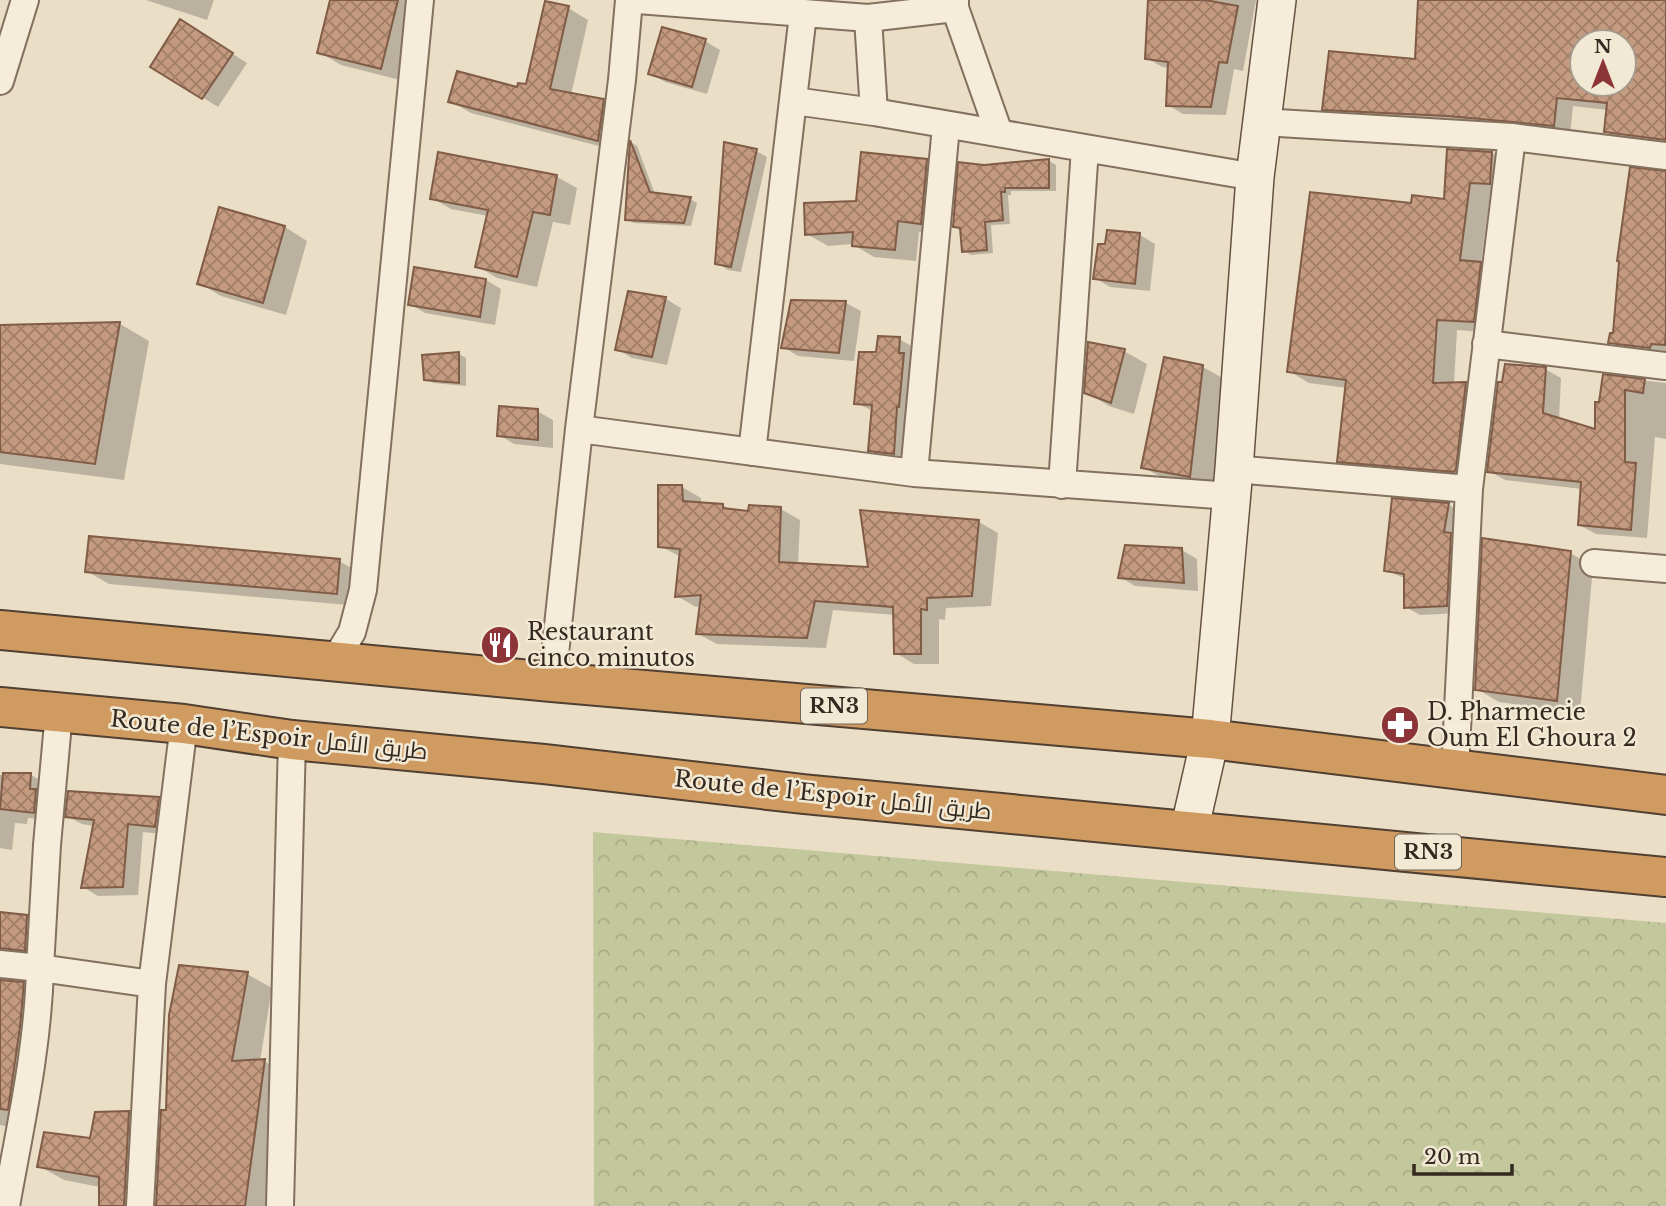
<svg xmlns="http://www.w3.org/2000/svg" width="1666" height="1206" viewBox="0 0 1666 1206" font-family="'Libre Baskerville',Cairo,serif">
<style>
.park{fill:url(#park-crowns)}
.shadow{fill:#0003;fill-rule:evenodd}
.building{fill:url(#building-cross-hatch);stroke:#805b46;stroke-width:2;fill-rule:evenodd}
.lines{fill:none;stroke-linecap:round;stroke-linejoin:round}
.street-casing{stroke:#83705e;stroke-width:30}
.secondary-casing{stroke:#655241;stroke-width:40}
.highway-casing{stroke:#513f32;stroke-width:42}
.street{stroke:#f5ecd9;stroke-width:26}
.secondary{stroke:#f5ecd9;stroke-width:37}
.highway{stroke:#d09b61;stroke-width:38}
.labels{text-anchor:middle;stroke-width:5;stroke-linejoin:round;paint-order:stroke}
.shield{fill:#f2e9d5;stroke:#6e6356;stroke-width:2}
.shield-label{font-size:21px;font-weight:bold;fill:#352920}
.poi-label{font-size:23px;fill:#352920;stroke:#f2e9d5;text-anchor:start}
.street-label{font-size:23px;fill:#352920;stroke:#f2e9d5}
</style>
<defs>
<pattern id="park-crowns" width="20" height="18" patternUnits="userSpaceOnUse" patternTransform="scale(1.75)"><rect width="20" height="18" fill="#c3c79c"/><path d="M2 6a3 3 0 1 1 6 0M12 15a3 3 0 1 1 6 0" fill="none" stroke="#a8ab86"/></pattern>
<pattern id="building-cross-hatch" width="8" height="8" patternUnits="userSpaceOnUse" patternTransform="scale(1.75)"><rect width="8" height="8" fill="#c49a80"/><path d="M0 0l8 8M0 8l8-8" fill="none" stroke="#a07e68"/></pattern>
</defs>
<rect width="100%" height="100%" fill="#eadec7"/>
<path class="park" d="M593 832 1666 923V1206H594Z"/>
<path class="shadow" d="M146 0H214L207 20Z
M332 0H407L404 81 341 65 319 52Z
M1149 0H1256L1243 71 1234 69 1226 115 1183 114 1168 105 1169 68 1162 67 1147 58Z
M1419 0H1666V146L1622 141 1606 132 1608 110 1573 106 1570 135 1340 118 1324 109 1416 61ZM1582 42H1624V84H1582Z
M568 8 588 20 571 95 603 101 624 112 618 151 471 113 450 101 527 86Z
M195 30 247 63 218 107 152 66Z
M705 41 720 50 707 94 665 82 650 73Z
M632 143 637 146 655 194 690 199 697 203 691 226 634 223 627 219Z
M756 151 767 157 741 272 728 270 717 263Z
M1492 153 1512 165 1510 195 1490 194 1481 264 1500 275 1493 333 1457 330 1454 384H1466L1486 395 1474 482 1359 473 1339 461 1347 388 1309 383 1289 371 1413 205 1446 201Z
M440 154 557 177 577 188 570 225 553 222 537 287 497 278 477 266 488 216 451 209 432 198Z
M927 161 947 173 942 235 919 232 916 261 874 257 852 244 828 246 807 234Z
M1049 161 1056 165V191H1011V195H1008L1010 224 991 225 993 253 971 255 964 251 962 230 954 226 984 167Z
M1666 172V357L1630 352 1613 343Z
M285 227 307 241 286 315 221 296 199 283Z
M1109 232 1140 235 1155 244 1150 291 1110 287 1095 278 1107 246Z
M486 280 501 289 495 325 425 313 410 304Z
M629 293 666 299 681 308 667 365 632 358 617 349Z
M792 302 846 303 861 311 854 361 798 356 783 347Z
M120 324 149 341 124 480 0 464V327Z
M899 339 913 347 908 460 883 458 870 450 873 411 856 403 878 354Z
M1124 351 1147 364 1134 414 1109 406 1086 392Z
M459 354 466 358V386L433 383 426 379Z
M1165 359 1203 367 1226 380 1212 489 1166 480 1143 467Z
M1545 369 1561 378 1559 420 1597 432 1605 376 1666 383V439L1655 437 1647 538 1596 534 1579 525 1582 489 1505 480 1489 471Z
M537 411 553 420V448L514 444 499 435Z
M682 487 701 498V504L723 505 732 511 750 513 781 509 800 520 798 565 870 569 979 522 998 533 991 606 946 608 945 620 939 619V664H914L896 653 895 615 833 610 826 648 717 644 698 634 701 606 696 607 677 596 681 557 660 546Z
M1449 505 1463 513 1461 613 1420 615 1406 607V579L1386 570Z
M1182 550 1197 559 1198 591 1135 586 1120 577Z
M1570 553 1593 566 1580 713 1499 702 1477 689Z
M339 561 362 574 360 606 109 584 86 571Z
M0 775H31L45 783 48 820 28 818 27 824 15 823 12 850 0 848Z
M159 799 174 807 170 835 143 832 138 895 98 896 83 887 94 826 82 824 67 816Z
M0 914 27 917 47 929 45 961 4 974 5 981 23 984 43 996 26 1130 0 1125Z
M247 974 272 988 260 1061H264L289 1076 272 1206H158L168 1112Z
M129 1113 154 1127 151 1206H100V1187L64 1180 39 1166 91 1140Z"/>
<path class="building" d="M330 0H398L381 69 317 53Z
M1148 0H1205L1238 6 1227 63 1219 62 1211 107 1166 106 1168 62 1145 59Z
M1418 0H1666V140L1604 132 1607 103 1557 98 1554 126 1448 116 1322 110 1329 51 1415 59ZM1582 42H1624V84H1582Z
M545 1 569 6 550 89 604 99 598 141 448 102 457 71 517 87 518 83 526 84Z
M180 19 233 53 202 99 150 67Z
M662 27 706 39 692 87 648 74Z
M630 140 650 192 691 197 684 223 625 220Z
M724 142 757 149 731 267 715 264Z
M1447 149 1492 152 1490 184 1470 183 1460 260 1481 262 1474 322 1437 320 1433 383 1466 382 1456 469 1454 472 1337 462 1346 380 1287 372 1310 192 1411 203 1412 195 1444 199Z
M438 152 557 175 550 215 533 212 517 277 475 267 488 210 430 199Z
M861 152 927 159 921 224 898 221 895 250 852 246 853 232 805 235 804 203 856 201Z
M1049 159V188H1005V192H1001L1003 220 985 222 987 250 962 252 960 228 953 227 958 162 984 165Z
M1630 167 1666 171V332L1665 345 1651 344 1650 348 1608 343 1610 333H1613L1619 262 1617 261Z
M219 207 285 226 263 303 197 284Z
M1107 230 1140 233 1135 284 1093 279 1098 244H1105Z
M414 267 486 279 480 317 408 305Z
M628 291 666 297 652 357 615 350Z
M791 300 846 301 839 353 781 348Z
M120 322 95 464 0 452V325Z
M878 336 900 337 899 353H904L899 407H897L894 454 868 451 872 405 854 404 859 352H876Z
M1088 342 1125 349 1111 403 1084 393Z
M459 352V383L424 380 422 355Z
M1164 357 1203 365 1190 477 1141 468Z
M1505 364 1546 367 1543 413 1595 429V402H1599L1603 374 1645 379 1643 393 1625 390V462L1636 463 1631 530 1578 525 1581 482 1487 472 1498 382H1502Z
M499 406 538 409V440L497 436Z
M658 485H682L683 501 723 504V508L748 511 749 505 781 507 779 562 868 567 860 510 979 520 972 596 927 598V610L921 609V654H894L893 607 815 601 807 638 696 634 701 595 675 597 680 549 658 547Z
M1392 498 1449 503 1444 532 1451 533 1447 606 1404 608V574L1384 571Z
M89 536 340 559 337 594 85 572Z
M1482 538 1571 551 1557 701 1475 690Z
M1125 545 1182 548 1184 583 1118 578Z
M3 773H31L30 789H36L34 813 0 809Z
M68 791 159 797 155 827 128 824 123 887 81 888 94 820 65 817Z
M0 912 27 915 25 951 0 948Z
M179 965 248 972 232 1061 265 1059 245 1206H156L161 1110H166L169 1015Z
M0 980 24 982 20 1027 8 1110 0 1109Z
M129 1111 124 1206H99V1177L37 1167 44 1132 90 1138 95 1112Z"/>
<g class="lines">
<g class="street-casing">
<path id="street" d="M638 0 868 18 955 8
M955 0V8L999 133
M868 18 874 112
M0 81 25 0
M794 101 874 112 1255 177
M1262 122 1512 137 1666 156
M1486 344 1666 366
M579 429 914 473 1231 496
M752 452 803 14
M1234 469 1469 489
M914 473 946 126
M1062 485 1085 148
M1594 563 1666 569
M335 660 352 632 363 590 420 0
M552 682 579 429 622 80 629 0
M59 712 47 845 40 968 152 984
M1455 770 1469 489 1512 137
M0 964 40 968C38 1049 20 1127 6 1206
M140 1206 152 984 184 724
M280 1206 292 740"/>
</g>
<g class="secondary-casing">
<path id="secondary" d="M1189 831 1210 739 1234 469 1255 177 1277 0"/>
</g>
<g class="highway-casing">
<path id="highway" d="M0 630 552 682 1210 739 1666 795
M0 707 184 724 292 740 544 764 803 794 1666 877"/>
</g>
<use href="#street" class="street"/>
<use href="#secondary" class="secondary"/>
<use href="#highway" class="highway"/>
</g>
<defs>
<g id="restaurant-disc" transform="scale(2.0125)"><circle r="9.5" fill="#8c3438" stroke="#f2e9d5"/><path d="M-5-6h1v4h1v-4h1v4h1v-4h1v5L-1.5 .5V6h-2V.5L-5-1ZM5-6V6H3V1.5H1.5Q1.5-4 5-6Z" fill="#fff"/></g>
<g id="pharmacy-disc" transform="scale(2.0125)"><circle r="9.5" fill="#8c3438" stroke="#f2e9d5"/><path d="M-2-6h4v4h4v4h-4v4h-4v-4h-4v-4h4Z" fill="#fff"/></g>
</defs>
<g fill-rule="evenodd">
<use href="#restaurant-disc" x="500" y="645"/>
<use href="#pharmacy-disc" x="1400" y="725"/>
</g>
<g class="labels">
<g class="shield">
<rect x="801" y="688.5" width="66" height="35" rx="5"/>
<rect x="1395" y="834.5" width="66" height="35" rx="5"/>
</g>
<g class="shield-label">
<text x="834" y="713">RN3</text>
<text x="1428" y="859">RN3</text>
</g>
<g class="poi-label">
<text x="527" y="640">Restaurant<tspan x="527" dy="26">cinco minutos</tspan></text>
<text x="1427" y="720">D. Pharmecie<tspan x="1427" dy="26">Oum El Ghoura 2</tspan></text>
</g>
<g class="street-label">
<text transform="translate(269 735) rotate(6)" y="8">Route de l’Espoir طريق الأمل</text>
<text transform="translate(833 795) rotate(6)" y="8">Route de l’Espoir طريق الأمل</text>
</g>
</g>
<g transform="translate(1603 63)"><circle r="33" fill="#f2e9d5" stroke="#a69c8d" stroke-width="2"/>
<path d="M0-5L12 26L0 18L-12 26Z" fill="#8c3438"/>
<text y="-10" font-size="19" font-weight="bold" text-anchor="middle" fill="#352920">N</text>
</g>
<path d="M1414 1164v10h98v-10" fill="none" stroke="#352920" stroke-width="3.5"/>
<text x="1424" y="1164" font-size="21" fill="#352920" stroke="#f2e9d5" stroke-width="5" paint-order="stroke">20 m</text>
</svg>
